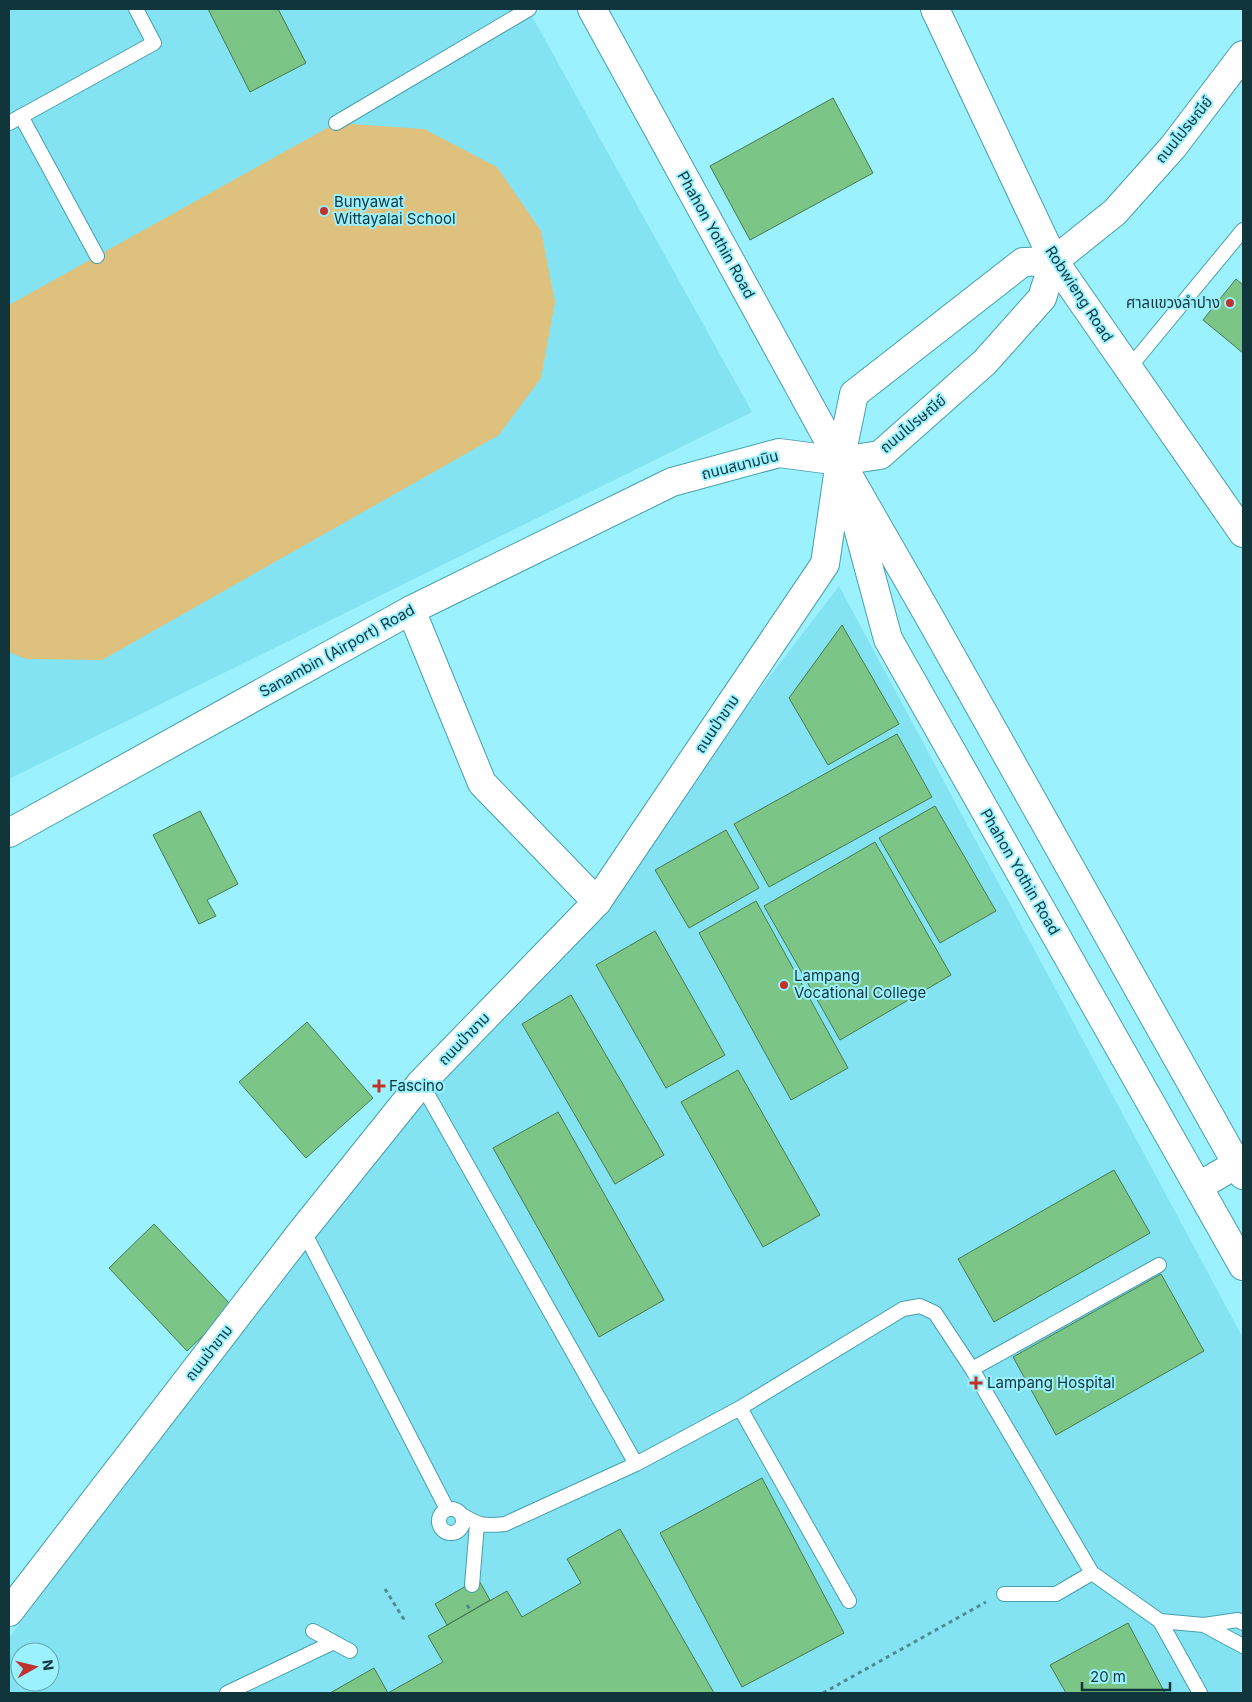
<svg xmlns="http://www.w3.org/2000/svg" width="1252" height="1702" viewBox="0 0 1252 1702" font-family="Inter,'Noto Sans Thai',sans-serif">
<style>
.built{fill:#83e3f2;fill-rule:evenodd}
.green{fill:#dec17c}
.building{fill:#7bc686;stroke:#48794f}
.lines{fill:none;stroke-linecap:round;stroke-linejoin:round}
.service-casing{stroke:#489fab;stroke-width:16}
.minor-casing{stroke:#489fab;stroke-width:30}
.tertiary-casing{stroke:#489fab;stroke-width:30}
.secondary-casing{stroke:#489fab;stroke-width:30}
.path{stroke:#4f8b94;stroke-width:3;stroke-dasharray:4 4;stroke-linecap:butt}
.service{stroke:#fff;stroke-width:14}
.minor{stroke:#fff;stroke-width:28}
.tertiary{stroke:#fff;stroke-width:28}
.secondary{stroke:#fff;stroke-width:28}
.poi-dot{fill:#c0322b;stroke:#9bf1fe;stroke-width:2}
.labels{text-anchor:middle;stroke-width:4;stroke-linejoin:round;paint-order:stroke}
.street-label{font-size:15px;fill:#10353b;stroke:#9bf1fe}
.poi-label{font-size:15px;fill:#10353b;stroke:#9bf1fe;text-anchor:start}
</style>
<rect width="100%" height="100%" fill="#9bf1fe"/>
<path class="built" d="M9 9H528L752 412 9 779Z
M839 586 1243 1338V1693H9V1638L435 1068 597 902ZM20 1652H50V1682H20Z"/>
<path class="green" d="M336 123 424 129 497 167 541 231 555 302 541 378 499 435 102 660 26 659 9 652V305Z"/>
<path class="building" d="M208 9H278L306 63 250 92Z
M833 98 873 173 750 240 710 166Z
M1236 279 1243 285V353L1203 320Z
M842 625 899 724 828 765 789 698Z
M897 734 932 797 769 887 734 824Z
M935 806 996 911 940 943 879 838Z
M200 811 238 884 207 900 216 916 199 924 153 835Z
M726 830 759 888 689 928 655 870Z
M875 842 951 975 840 1040 764 906Z
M756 901 848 1068 791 1100 699 933Z
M655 931 725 1055 666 1088 596 965Z
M571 995 664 1155 615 1184 522 1024Z
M307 1022 373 1098 306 1158 239 1082Z
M738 1070 820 1215 763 1247 681 1102Z
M558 1112 664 1300 599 1337 493 1148Z
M1114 1170 1150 1233 994 1322 958 1259Z
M154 1224 233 1307 187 1351 109 1268Z
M1161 1274 1204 1351 1056 1435 1013 1357Z
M762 1478 844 1633 742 1687 660 1533Z
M620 1529 714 1693H388L443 1662 428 1636 507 1591 522 1617 581 1583 567 1559Z
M478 1579 490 1600 447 1625 435 1604Z
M1128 1623 1165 1693H1066L1050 1665Z
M374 1668 388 1693H330Z"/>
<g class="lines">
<g class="service-casing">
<path id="service" d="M21 116 97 256
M9 123 154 43 136 9
M336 123 529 9
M1129 368 1243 230
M421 1083 636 1464
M303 1230 447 1509
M972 1369 1159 1265
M740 1408 849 1601
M439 1521a12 12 0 1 1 24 0a12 12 0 1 1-24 0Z
M462 1515C480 1526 484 1526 505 1524L636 1464 740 1408 903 1309 920 1306 935 1313 972 1369 1092 1573 1160 1621 1204 1625 1238 1620 1243 1623
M472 1585 477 1524
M1004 1594H1056L1092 1573
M1160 1621 1200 1693
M1204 1625 1243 1646
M313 1631 350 1651
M227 1693 334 1642"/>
</g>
<g class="minor-casing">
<path id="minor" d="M935 9 1054 261 1243 533
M1054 261 1023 262 854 394 840 461 880 455 985 362 1042 298 1054 261 1115 212 1173 147 1243 55
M411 610 482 783 597 902"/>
</g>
<g class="tertiary-casing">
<path id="tertiary" d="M9 833 411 610 672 482 779 453 840 461 825 564 597 902 421 1083 303 1230 9 1612
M1199 1186 1237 1164"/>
</g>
<g class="secondary-casing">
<path id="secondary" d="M592 9 840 461 926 611 1243 1175
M850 498 888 639 1243 1266"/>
</g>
<path class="path" d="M385 1589 405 1621
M467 1605 471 1611
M823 1693 986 1602"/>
<use href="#service" class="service"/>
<use href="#minor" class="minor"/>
<use href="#tertiary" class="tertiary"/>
<use href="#secondary" class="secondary"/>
</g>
<g class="poi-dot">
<circle cx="324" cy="211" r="5"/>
<circle cx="1230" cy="303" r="5"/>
<circle cx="784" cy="985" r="5"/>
<path d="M376.5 1078.5h5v5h5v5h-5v5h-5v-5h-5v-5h5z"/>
<path d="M973.5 1375.5h5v5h5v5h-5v5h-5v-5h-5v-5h5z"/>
</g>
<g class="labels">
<g class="street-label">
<text transform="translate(1184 130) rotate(-51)" y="5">ถนนไปรษณีย์</text>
<text transform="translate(716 235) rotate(61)" y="5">Phahon Yothin Road</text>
<text transform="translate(1079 294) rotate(57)" y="5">Robwieng Road</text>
<text transform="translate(913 424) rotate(-40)" y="5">ถนนไปรษณีย์</text>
<text transform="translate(740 465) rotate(-14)" y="5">ถนนสนามบิน</text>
<text transform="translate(337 651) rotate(-29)" y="5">Sanambin (Airport) Road</text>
<text transform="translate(717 724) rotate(-56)" y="5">ถนนป่าขาม</text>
<text transform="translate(1020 872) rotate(60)" y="5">Phahon Yothin Road</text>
<text transform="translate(464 1039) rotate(-46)" y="5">ถนนป่าขาม</text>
<text transform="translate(209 1353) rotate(-52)" y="5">ถนนป่าขาม</text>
</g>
<g class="poi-label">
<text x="334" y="207">Bunyawat<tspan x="334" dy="17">Wittayalai School</tspan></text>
<text x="1220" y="308" text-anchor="end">ศาลแขวงลำปาง</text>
<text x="794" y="981">Lampang<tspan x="794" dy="17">Vocational College</tspan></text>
<text x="389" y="1091">Fascino</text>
<text x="987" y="1388">Lampang Hospital</text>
</g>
</g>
<rect width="1252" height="1702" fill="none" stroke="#10353b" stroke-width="20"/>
<g transform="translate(35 1667) rotate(82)"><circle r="24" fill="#9bf1fe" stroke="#63a6b0"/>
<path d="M0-4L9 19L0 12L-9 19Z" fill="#c0322b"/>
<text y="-8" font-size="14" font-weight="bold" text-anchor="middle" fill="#10353b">N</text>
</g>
<path d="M1082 1682v8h88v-8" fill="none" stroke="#10353b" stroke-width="2.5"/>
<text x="1090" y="1682" font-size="15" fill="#10353b" stroke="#9bf1fe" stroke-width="4" paint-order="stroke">20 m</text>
</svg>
